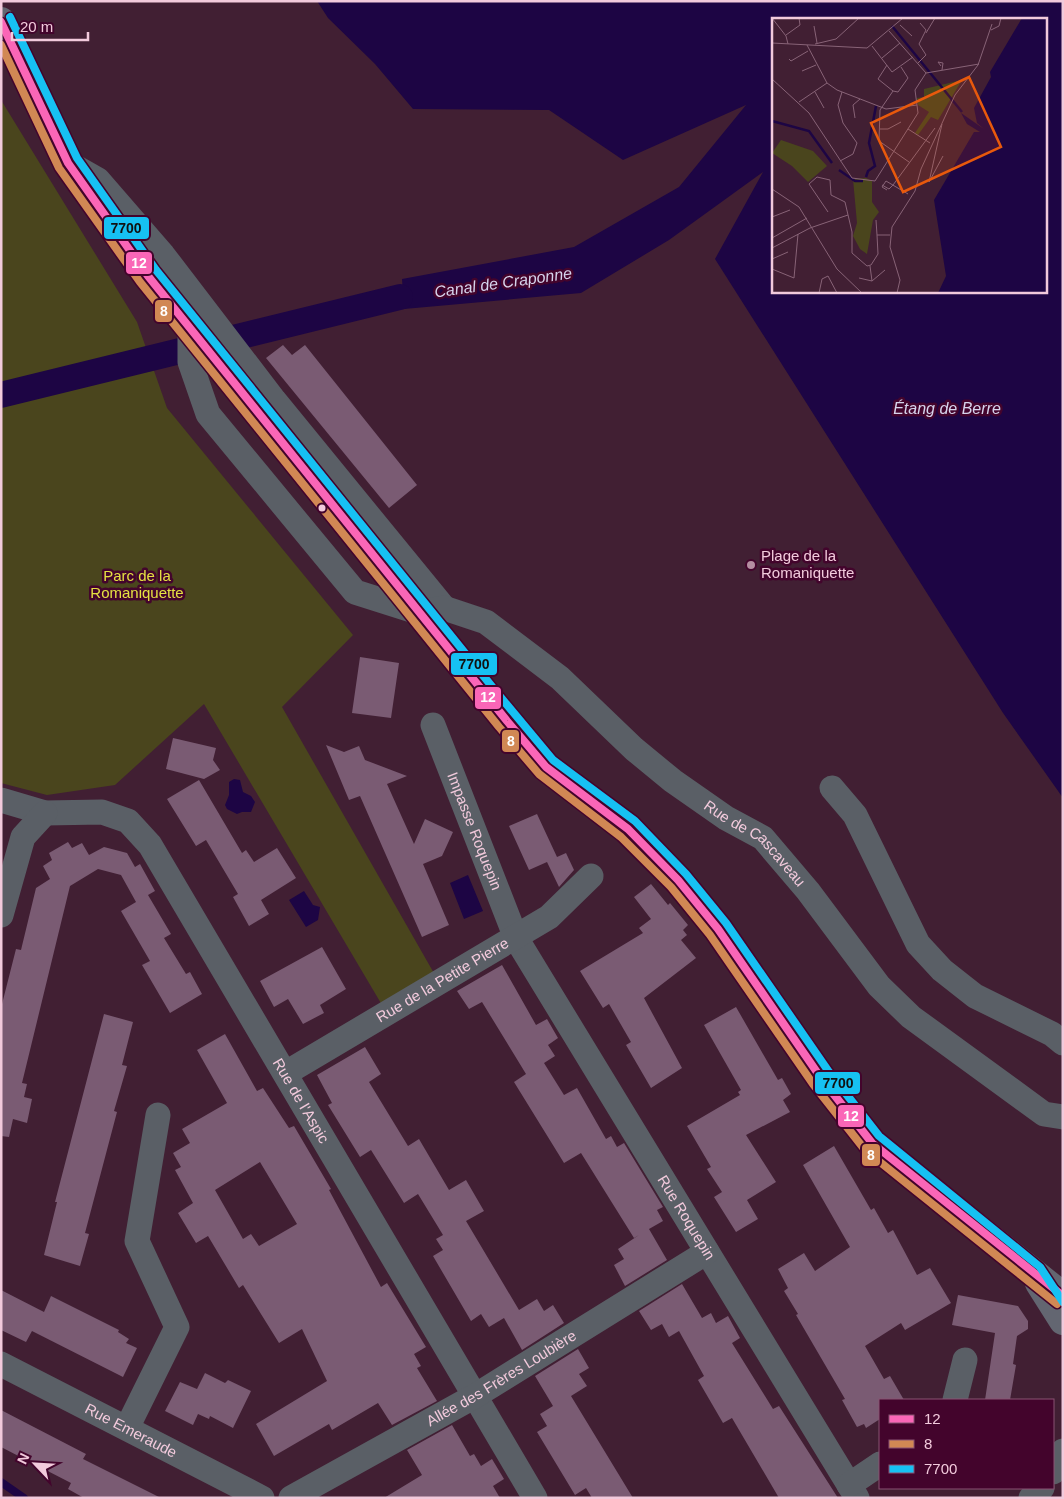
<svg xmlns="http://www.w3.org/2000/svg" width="1064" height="1499" viewBox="0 0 1064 1499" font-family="Helvetica,sans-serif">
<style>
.green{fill:#4a451d}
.water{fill:#1d0544;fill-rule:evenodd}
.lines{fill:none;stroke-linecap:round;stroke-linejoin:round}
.stream{stroke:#1d0544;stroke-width:8}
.canal{stroke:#1d0544;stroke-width:26}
.building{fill:#7a5b73;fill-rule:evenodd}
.minor{stroke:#5a5f66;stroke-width:25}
.major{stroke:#636671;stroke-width:28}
.bus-1-casing{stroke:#43042c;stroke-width:11}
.bus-2-casing{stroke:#43042c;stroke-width:11}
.bus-3-casing{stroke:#43042c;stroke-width:11}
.bus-1{stroke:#fa66b7;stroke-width:8}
.bus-2{stroke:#d18854;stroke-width:8}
.bus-3{stroke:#16c1f3;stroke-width:8}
.bus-dot{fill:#f2cadc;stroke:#43042c;stroke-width:2}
.poi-dot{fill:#b48ea1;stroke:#43042c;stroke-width:2}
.labels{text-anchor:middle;stroke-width:5;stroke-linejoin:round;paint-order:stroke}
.poi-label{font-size:15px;fill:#f2cadc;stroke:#43042c;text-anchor:start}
.park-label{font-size:15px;fill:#e4e142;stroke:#43042c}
.street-label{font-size:15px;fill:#f2cadc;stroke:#43042c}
.water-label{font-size:16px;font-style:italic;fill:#d6d4ed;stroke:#43042c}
.inset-river{fill:none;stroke:#1d0544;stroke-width:2.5}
.inset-road{fill:none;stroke:#886377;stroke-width:1}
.view{fill:#e8590c;fill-opacity:0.15;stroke:#e8590c;stroke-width:2.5}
.inset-edge{fill:none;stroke:#f2cadc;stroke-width:2.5}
.line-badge{stroke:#43042c;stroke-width:2}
.badge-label{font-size:14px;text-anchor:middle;font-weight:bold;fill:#fff}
.pale-badge-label{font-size:14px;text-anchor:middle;font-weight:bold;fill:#111}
</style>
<rect width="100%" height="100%" fill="#411f33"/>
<path class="green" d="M1 100 137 322 167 408 353 635 282 707 435 975 382 1005 204 704 115 785 47 795 1 783Z"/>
<path class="water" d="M317 1H1063V798L1003 713 715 259 763 172 669 240 581 293 404 309 402 279 574 247 679 187 746 105 623 160 549 110 413 109 375 64 328 18ZM773 19H1045V291H773Z
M234 779 240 780 243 792 251 796 255 802 251 812H242L237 814 227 809 225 805 229 795V782Z
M468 875 483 911 464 919 450 883Z
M304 891 313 905 320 907 318 920 306 927 289 900Z"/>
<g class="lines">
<path class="stream" d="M1 1482 24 1498"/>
<path class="canal" d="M1 395 400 297"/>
</g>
<path class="building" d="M283 345 292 355 305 345 417 485 389 508 266 358Z
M360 657 399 663 391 718 352 713Z
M173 738 216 748 213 760 220 770 204 779 166 769Z
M326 745 344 752 359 746 365 760 407 776 387 784 414 844 425 819 453 832 442 856 423 864 449 925 422 937 360 796 349 800Z
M199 780 242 853 246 850 254 862 277 848 296 878 261 900 269 914 249 926 233 897 238 894 206 840 196 846 167 799Z
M537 814 557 857 566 853 574 870 559 887 547 862 529 870 509 826Z
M68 842 72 848 82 843 89 855 104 847 127 853 135 867 140 864 155 891 148 895 171 934 164 938 186 974 190 972 202 994 170 1013 142 965 150 961 121 911 136 902 121 875 98 869 70 886 22 1083 27 1084 24 1097 32 1099 27 1123 13 1119 9 1137 1 1136V1008L16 949 21 950 36 888 50 879 43 866 52 860 49 853Z
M651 884 668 905 670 903 688 925 683 930 687 935 681 940 696 958 644 998 682 1068 651 1088 626 1045 631 1042 609 1004 603 1008 580 971 643 933 639 928 651 919 634 897Z
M322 947 346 989 320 1005 324 1013 303 1024 288 999 274 1007 260 981Z
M502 965 536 1025 547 1019 558 1038 548 1045 555 1056 544 1063 564 1095 577 1088 606 1139 611 1136 617 1147 624 1143 663 1207 657 1210 663 1221 649 1229 667 1260 625 1286 614 1265 624 1259 618 1249 639 1235 634 1238 581 1153 564 1163 514 1082 526 1074 482 1002 469 1009 457 991Z
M736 1007 778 1080 782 1078 791 1094 783 1100 790 1112 746 1135 776 1182 747 1200 758 1219 736 1232 714 1197 722 1192 707 1169 711 1167 687 1126 740 1095 738 1092 741 1090 704 1025Z
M104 1014 133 1022 122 1065 127 1066 114 1111 117 1112 85 1233 89 1234 80 1266 44 1255 57 1202H55Z
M225 1034 257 1091 263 1088 289 1128 294 1126 331 1189 329 1190 381 1287 387 1283 426 1347 414 1354 421 1366 417 1368 437 1401 392 1425 378 1403 332 1430 329 1424 274 1456 256 1424 327 1381 302 1329 279 1343 243 1285 239 1288 208 1236 196 1243 178 1213 193 1203 175 1170 181 1167 173 1153 190 1143 182 1129 227 1103 197 1050ZM260 1162 297 1224 259 1246 251 1234 243 1239 215 1190Z
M365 1047 381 1074 369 1082 408 1146 419 1139 449 1190 466 1180 484 1211 466 1221 519 1310 537 1299 544 1311 553 1305 564 1323 522 1350 504 1318 489 1327 481 1314 471 1321 433 1256 443 1250 436 1239 443 1235 418 1194 404 1203 371 1150 360 1157 328 1105 332 1103 317 1075Z
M834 1146 871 1210 874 1208 888 1233 893 1230 917 1275 930 1268 951 1303 905 1330 901 1323 865 1346 884 1379 890 1376 904 1400H880V1419L866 1428 864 1424 857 1427 842 1400 845 1399 796 1315 798 1314 784 1291 788 1288 778 1269 804 1253 815 1271 850 1247 803 1165Z
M682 1284 702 1318 711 1313 716 1323 728 1316 740 1338 732 1343 773 1409 779 1406 838 1498H779L732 1418 723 1423 698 1380 704 1376 679 1331 669 1337 662 1324 651 1330 639 1311Z
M1 1290 44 1312 51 1296 119 1330 118 1332 129 1339 126 1343 137 1348 123 1377 32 1331 26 1342 1 1330Z
M958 1295 1018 1306 1028 1321V1329L1017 1336 1013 1364 1016 1365 1010 1400H985L995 1333 952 1325Z
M578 1349 589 1368 579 1374 587 1386 571 1396 633 1498H592L586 1488 575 1495 537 1432 547 1426 540 1414 553 1406 535 1376Z
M205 1373 225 1383 228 1380 251 1391 233 1428 210 1416 209 1419 198 1414 193 1425 165 1411 180 1382 197 1389Z
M1 1410 86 1454 83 1459 161 1498H84L68 1489 71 1483 1 1447Z
M452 1425 470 1456 474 1454 481 1466 492 1459 504 1479 493 1486 500 1498H384L422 1475 407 1450Z"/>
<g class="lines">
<g class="minor">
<path d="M68 163 98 180 163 255 274 400 444 608"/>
<path id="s1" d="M190 330V362L208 414 355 592 418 612 444 608 486 622 560 678 634 749 673 781 726 818 763 838 808 891 879 986 911 1017 1044 1114 1063 1117"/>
<path id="s2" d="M433 725 516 938 857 1498"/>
<path d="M832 788 855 815 918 944 942 970 975 996 1052 1034 1063 1043"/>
<path id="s3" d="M1 800 45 813 102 812 128 821 150 845 535 1498"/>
<path d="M1 915 23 837 45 813"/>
<path id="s4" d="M286 1073 549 917 591 876"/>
<path id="s5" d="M1 1364 262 1498"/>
<path d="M955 1400 965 1360"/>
<path d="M127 1428 177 1327 137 1241 158 1115"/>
<path d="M1053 1472 1063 1451"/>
<path d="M849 1485 880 1464"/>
<path id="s6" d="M291 1498 475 1396 707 1252"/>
<path d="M1031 1498 1042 1488"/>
</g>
<path class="major" d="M1 21 68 163 148 276 507 721 546 767 628 829 678 880 718 929 821 1078 872 1143 1063 1296
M1039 1283 1063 1321"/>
<g class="bus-1-casing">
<path id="bus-1" d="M1 22 68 163 148 276 507 721 546 767 628 829 678 880 718 929 821 1078 872 1143 1063 1296"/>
</g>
<g class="bus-2-casing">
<path id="bus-2" d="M1 45 59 168 140 282 499 727 539 774 621 837 671 887 710 935 813 1084 865 1150 1057 1304"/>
</g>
<g class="bus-3-casing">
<path id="bus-3" d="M10 17 77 158 156 270 498 694 553 760 635 821 686 874 726 923 829 1072 879 1136 1040 1267 1063 1302"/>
</g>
<use href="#bus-1" class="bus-1"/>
<use href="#bus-2" class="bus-2"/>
<use href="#bus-3" class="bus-3"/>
</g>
<circle class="bus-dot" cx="322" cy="508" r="4.5"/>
<circle class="poi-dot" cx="751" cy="565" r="5"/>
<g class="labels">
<g class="poi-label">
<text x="761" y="561">Plage de la<tspan x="761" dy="17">Romaniquette</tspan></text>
</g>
<g class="park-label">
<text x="137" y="581">Parc de la<tspan x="137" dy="17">Romaniquette</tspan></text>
</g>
<g class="street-label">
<text dy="5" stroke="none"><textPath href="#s2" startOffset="114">Impasse Roquepin</textPath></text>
<text dy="5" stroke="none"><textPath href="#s1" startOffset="804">Rue de Cascaveau</textPath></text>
<text dy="5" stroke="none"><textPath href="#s4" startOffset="182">Rue de la Petite Pierre</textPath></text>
<text dy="5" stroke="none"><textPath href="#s3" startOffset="460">Rue de l'Aspic</textPath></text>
<text dy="5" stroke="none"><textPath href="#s2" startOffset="556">Rue Roquepin</textPath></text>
<text dy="5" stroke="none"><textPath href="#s6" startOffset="242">Allée des Frères Loubière</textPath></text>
<text dy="5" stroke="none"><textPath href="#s5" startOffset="146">Rue Emeraude</textPath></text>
</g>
<g class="water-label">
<text transform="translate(503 282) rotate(-8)" y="6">Canal de Craponne</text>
<text x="947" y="414">Étang de Berre</text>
</g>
</g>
<g transform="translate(772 18)">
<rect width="275" height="275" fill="#411f33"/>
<path d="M190 62 166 102 159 99 146 117 143 115 157 94 146 87 145 80 152 79V71ZM9 122 41 133 55 148 36 164 20 148 0 135ZM94 160 100 163V184L107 194 101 202 95 236 88 231 81 218 85 205 81 161Z" fill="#4a451d"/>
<path d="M250 0H275V275H166L174 258 162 182 202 114H208L195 106 189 95 212 111 205 105 202 90 219 59 218 54Z" fill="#1d0544"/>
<path class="inset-river" d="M120 8 190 94M0 103 37 113 60 145M67 152 83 163H91M94 159 96 153 103 148 97 125 104 88"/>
<path class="inset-road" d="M0 0 14 18 16 26M205 0H227M128 7 140 18M42 8 45 25M219 12 227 8 229 0M117 13 154 55M154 15 163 0M14 17 28 7 27 0M0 25 95 30 131 0M43 26 64 21 87 0M35 27 55 65 65 72 114 91 145 87M100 28 120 54 141 39M110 40 128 25M17 41 19 43 36 33M146 45 154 37 147 26 154 12 148 5M115 47 106 61 121 73 108 92 107 123 137 144M169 48 166 44 171 45 170 52M30 53 44 47M154 55 207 46M0 61 37 95 80 160 103 163 146 95 143 72 154 55M121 73 126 74 136 60 129 49M43 74 52 90M27 84 55 65M83 100 81 87 88 81M170 106 157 164 171 138M108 111H116L129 104M136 111 158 125M68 143 81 136 85 125 71 105 66 87 70 74M110 167 117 171 121 167 163 110M0 171 27 189 65 251 90 275M115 172 110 169 114 163 136 176M56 194 37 166 45 159 58 162 59 177 73 184 80 214V235L95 248 99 247 106 236 105 217H118M0 199 18 192M104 202 105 217M0 220 35 200M0 230 38 210 76 197M0 241 16 234M98 248 100 263M0 251 22 260 26 216M87 260 100 263 113 252M47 275 50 261 56 258 65 275M125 275 128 262 118 229 120 209 143 173 149 151 183 77 206 47 220 6"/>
<path class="view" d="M197 59 229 129 131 174 99 105Z"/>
<rect width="275" height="275" class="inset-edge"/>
</g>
<g class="line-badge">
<rect x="103" y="216" width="47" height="24" rx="5" fill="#16c1f3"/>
<rect x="125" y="251" width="28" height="24" rx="5" fill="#fa66b7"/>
<rect x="154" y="299" width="19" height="24" rx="5" fill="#d18854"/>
<rect x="450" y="652" width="48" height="24" rx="5" fill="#16c1f3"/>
<rect x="474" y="686" width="28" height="24" rx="5" fill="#fa66b7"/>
<rect x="501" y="729" width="19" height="24" rx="5" fill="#d18854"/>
<rect x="814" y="1071" width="47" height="24" rx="5" fill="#16c1f3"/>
<rect x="837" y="1104" width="28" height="24" rx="5" fill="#fa66b7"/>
<rect x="861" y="1143" width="20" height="24" rx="5" fill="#d18854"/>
</g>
<g class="badge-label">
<text x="139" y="268">12</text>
<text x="164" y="316">8</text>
<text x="488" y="702">12</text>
<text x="511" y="746">8</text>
<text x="851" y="1121">12</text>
<text x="871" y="1160">8</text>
</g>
<g class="pale-badge-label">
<text x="126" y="233">7700</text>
<text x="474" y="669">7700</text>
<text x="838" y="1088">7700</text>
</g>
<rect width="1064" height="1499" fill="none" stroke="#f2cadc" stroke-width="5"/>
<rect x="879" y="1399" width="175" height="90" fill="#43042c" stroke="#895372"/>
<rect x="889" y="1415" width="25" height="8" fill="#fa66b7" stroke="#895372"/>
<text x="924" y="1424" font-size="15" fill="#f2cadc">12</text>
<rect x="889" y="1440" width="25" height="8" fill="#d18854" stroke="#895372"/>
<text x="924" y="1449" font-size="15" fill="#f2cadc">8</text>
<rect x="889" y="1465" width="25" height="8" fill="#16c1f3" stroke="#895372"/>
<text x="924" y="1474" font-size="15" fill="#f2cadc">7700</text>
<g transform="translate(35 1464) rotate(295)" stroke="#43042c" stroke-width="4" paint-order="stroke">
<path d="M0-4L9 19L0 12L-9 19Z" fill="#f2cadc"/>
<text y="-8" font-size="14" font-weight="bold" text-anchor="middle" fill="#f2cadc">N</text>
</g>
<path d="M12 32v8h76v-8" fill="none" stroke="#f2cadc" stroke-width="2.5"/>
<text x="20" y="32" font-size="15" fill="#f2cadc" stroke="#43042c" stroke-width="4" paint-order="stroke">20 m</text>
</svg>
